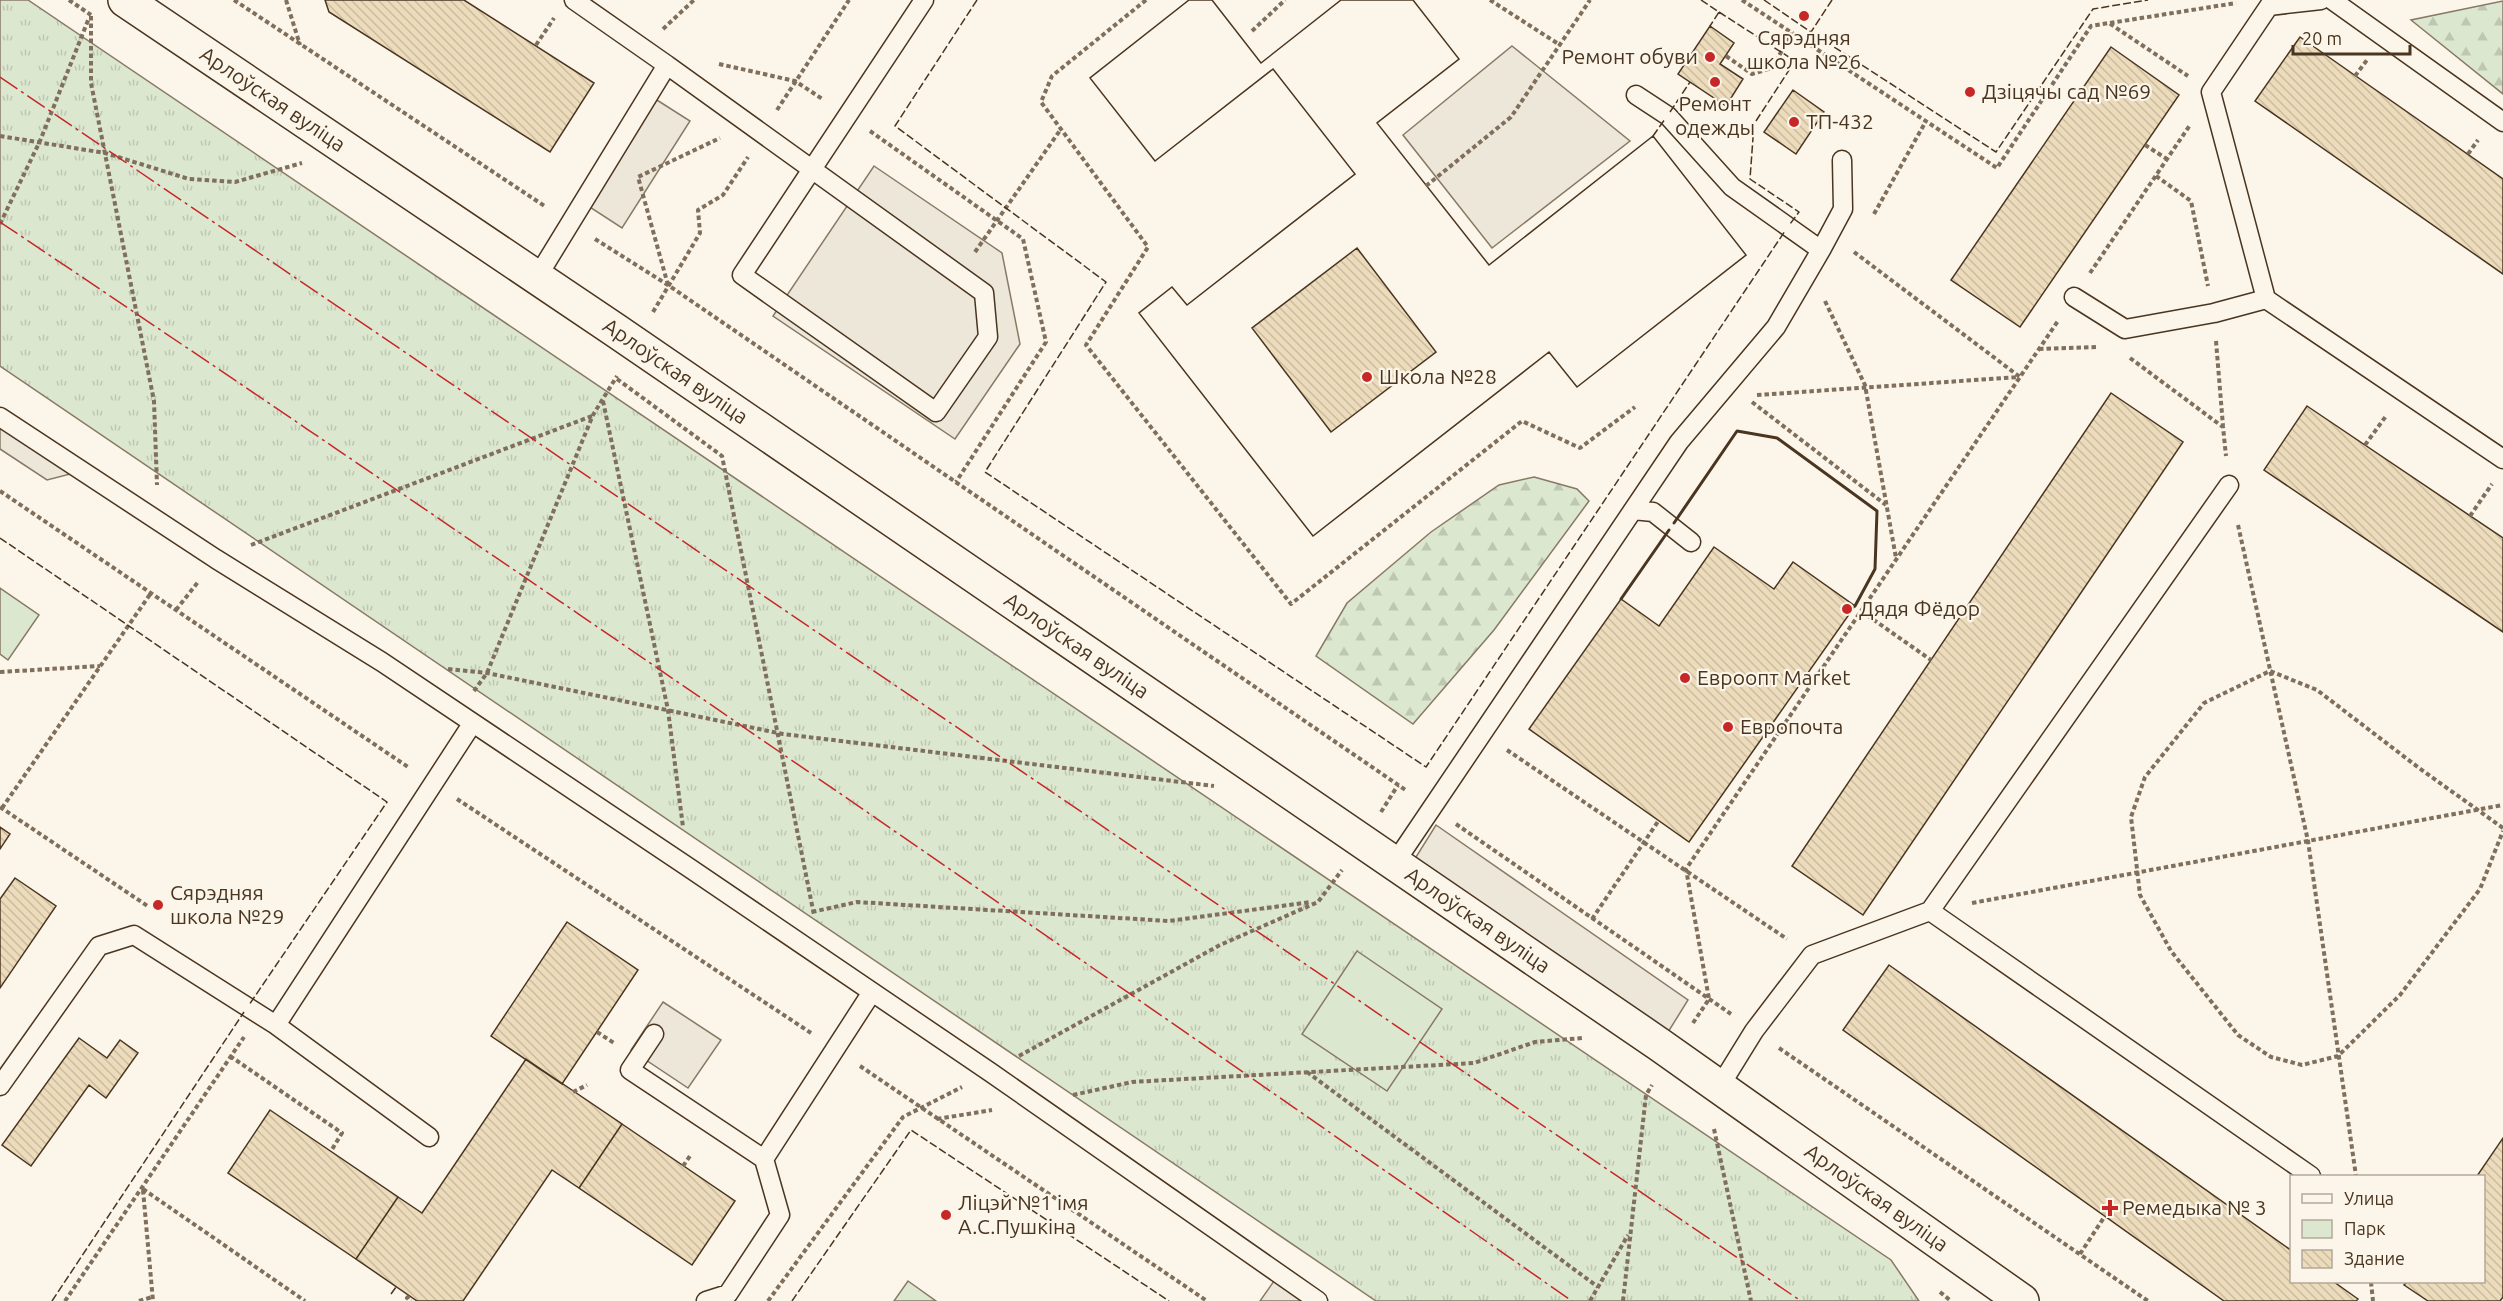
<svg xmlns="http://www.w3.org/2000/svg" width="2503" height="1301" viewBox="0 0 2503 1301" font-family="Ubuntu,sans-serif">
<style>
.grass{fill:url(#grass-tufts);stroke:#887966;stroke-width:1.5}
.forest{fill:url(#forest-firs);stroke:#887966;stroke-width:1.5}
.park{fill:#dce7d0;stroke:#887966;stroke-width:1.5}
.parking{fill:#ede7d9;stroke:#887966;stroke-width:1.5}
.building{fill:url(#building-back-hatch);stroke:#4a3520;stroke-width:1.5;fill-rule:evenodd}
.lines{fill:none;stroke-linecap:round;stroke-linejoin:round}
.lane-casing{stroke:#4a3520;stroke-width:21}
.secondary-casing{stroke:#4a3520;stroke-width:36}
.path{stroke:#7f6f5c;stroke-width:4;stroke-dasharray:4.5 3;stroke-linecap:butt}
.lane{stroke:#fbf6e9;stroke-width:18}
.secondary{stroke:#fbf6e9;stroke-width:33}
.fence{stroke:#4a3520;stroke-width:1.5;stroke-dasharray:8 3;stroke-linecap:butt}
.wall{stroke:#4a3520;stroke-width:3}
.power{stroke:#c62828;stroke-width:1.5;stroke-dasharray:21 4.5 3 4.5;stroke-linecap:butt}
.poi-dot{fill:#c62828;stroke:#fbf6e9;stroke-width:2}
.labels{text-anchor:middle;stroke-width:4.5;stroke-linejoin:round;paint-order:stroke}
.poi-label{font-size:21px;fill:#4a3520;stroke:#fbf6e9;text-anchor:start}
.street-label{font-size:21px;fill:#4a3520;stroke:#fbf6e9}
</style>
<defs>
<pattern id="grass-tufts" width="24" height="20" patternUnits="userSpaceOnUse" patternTransform="scale(1.5)"><rect width="24" height="20" fill="#dce7d0"/><path d="M3 7l-1-3M5 7V3M7 7l1-3M15 17l-1-3M17 17v-4M19 17l1-3" fill="none" stroke="#bec7b2"/></pattern>
<pattern id="forest-firs" width="22" height="20" patternUnits="userSpaceOnUse" patternTransform="scale(1.5)"><rect width="22" height="20" fill="#dce7d0"/><path d="M5 1l3.5 6h-7zM16 11l3.5 6h-7z" fill="#bec7b2"/></pattern>
<pattern id="building-back-hatch" width="6" height="6" patternUnits="userSpaceOnUse" patternTransform="scale(1.5)"><rect width="6" height="6" fill="#ecdcbc"/><path d="M-1 5l2 2M0 0l6 6M5-1l2 2" fill="none" stroke="#ccbda1"/></pattern>
</defs>
<rect width="100%" height="100%" fill="#fbf6e9"/>
<path class="grass" d="M0 0H28L1891 1260 1919 1301H1376L0 366Z"/>
<path class="forest" d="M2503 1V94L2411 20Z
M1534 477 1577 489 1589 501 1494 630 1413 724 1316 656 1347 603 1431 532 1499 485Z"/>
<path class="park" d="M0 588 39 615 8 660 0 654Z
M1357 951 1442 1009 1387 1091 1302 1034Z
M908 1281 936 1301H894Z"/>
<path class="parking" d="M1512 46 1630 141 1492 248 1403 135Z
M649 95 690 121 622 228 582 202Z
M874 166 1002 253 1020 344 955 439 773 316Z
M0 417 82 471 47 480 0 449Z
M1436 825 1688 1000 1660 1045 1406 873Z
M663 1002 721 1040 688 1088 631 1050Z
M1279 1274 1318 1301H1260Z"/>
<path class="building" d="M325 0H464L594 83 550 152 329 12Z
M1189 0H1212L1261 63 1341 0H1413L1459 59 1377 123 1489 265 1653 136 1746 255 1577 387 1549 352 1313 536 1139 313 1172 287 1187 305 1355 174 1273 69 1155 161 1090 78ZM1357 248 1436 352 1331 432 1252 328Z
M1189 0H1212L1261 63 1341 0H1413L1459 59 1377 123 1489 265 1653 136 1746 255 1577 387 1549 352 1313 536 1139 313 1172 287 1187 305 1355 174 1273 69 1155 161 1090 78Z
M1710 26 1734 43 1720 64 1743 79 1726 106 1678 74Z
M2300 37 2503 179V274L2255 101Z
M2111 47 2179 95 2020 327 1951 280Z
M1793 90 1824 112 1796 154 1764 132Z
M2111 393 2183 442 1863 915 1792 866Z
M2307 406 2503 538V632L2264 470Z
M1714 547 1774 589 1793 562 1855 606 1689 842 1529 729 1621 599 1659 626Z
M0 827 10 834 0 849Z
M15 878 56 906 0 988V899Z
M567 922 638 970 562 1084 491 1036Z
M1889 965 2292 1251V1282H2334L2358 1299 2356 1301H2224L1843 1030Z
M79 1038 107 1058 120 1040 138 1053 106 1098 89 1085 31 1166 2 1145Z
M526 1059 622 1124 579 1188 552 1170 463 1301H417L356 1259 398 1197 422 1213Z
M270 1110 398 1197 356 1259 228 1173Z
M622 1124 735 1201 692 1265 579 1188Z
M2503 1138V1297L2500 1301H2428L2404 1285 2407 1282H2484V1176H2477Z"/>
<g class="lines">
<g class="lane-casing">
<path id="lane" d="M2321 0 2269 6 2211 92 2266 299 2503 459
M2332 0 2503 122
M667 65 984 293 988 337 936 412 742 275 924 0
M1821 250 1843 209 1842 160
M536 279 667 65 574 0
M2074 297 2125 329 2214 313 2266 299
M0 417 216 559 382 662 691 869 990 1072 1318 1301
M1633 510 1653 512 1691 542
M1394 864 1679 442 1776 327 1821 250 1732 187 1668 116 1636 95
M1930 911 2311 1176
M654 1034 630 1070 764 1159
M0 1086 99 946 134 935 276 1025
M1720 1086 1754 1031 1812 955 1930 911 2229 485
M429 1137 276 1025 472 724
M706 1301 728 1294 780 1215 764 1159 872 992"/>
</g>
<g class="secondary-casing">
<g id="secondary">
<path id="s1" d="M125 0 615 330 1660 1045 2022 1301"/>
</g>
</g>
<path class="path" d="M69 0 91 15
M234 0 546 207
M286 0 300 45
M1146 0 1052 76 1041 102 1148 247 1086 345 1291 604 1522 421 1580 448 1635 407
M1490 0 1560 45
M1742 0 1997 168 2091 26 2109 23 2188 76
M91 16V83L154 401 157 485
M2110 23 2236 3
M663 29 694 0
M1252 31 1285 0
M536 45 554 18
M1726 56 1752 74 1772 68 1792 33
M719 64 795 81 824 100
M2355 76 2367 60
M777 110 849 0
M870 131 1023 239 1046 342 956 482
M0 136 105 153 189 179 235 182 302 163
M2145 145 2167 159
M2468 154 2478 140
M2156 176 2191 201 2208 286
M1426 186 1511 117 1590 0
M1874 214 1926 121
M0 224 40 141 89 18
M595 239 668 285 1407 791
M975 252 1061 129
M1854 252 2020 377
M2090 273 2190 125
M668 285 638 177 720 138
M1825 301 1865 385 1896 558
M653 312 700 233 698 210 723 195 748 157
M2216 341 2223 426
M2039 349 2096 347
M2130 358 2223 427 2226 456
M617 379 722 456 814 915
M1757 395 2019 377
M603 401 668 710 683 827
M1752 402 1886 505
M2365 445 2386 416
M0 491 408 767
M2470 516 2492 484
M2238 525 2308 841 2356 1176
M251 545 592 416
M176 610 198 582
M1861 611 1931 660
M448 669 487 673 783 734 1214 786
M0 672 100 666
M474 691 487 673 593 415 617 376
M1507 750 1787 939
M457 799 811 1033
M0 807 149 907
M2 808 151 593
M1381 812 1398 785
M1456 824 1731 1014
M2503 828 2419 768 2317 690 2270 671 2204 703 2145 777 2131 817 2140 895 2171 951 2238 1035 2271 1057 2302 1065 2338 1056 2400 995 2480 889 2503 831
M1972 903 2503 805
M812 912 857 902 1169 921 1311 902
M1592 919 1659 820
M1693 1023 1709 999 1686 869 2058 321
M597 1032 614 1043
M1779 1048 2148 1301
M230 1056 342 1133 331 1151
M1019 1056 1220 945 1318 902 1342 870
M860 1066 1207 1301
M1307 1072 1598 1287
M573 1092 587 1085
M1073 1095 1132 1082 1474 1063 1535 1042 1582 1038
M937 1119 992 1110
M1714 1129 1751 1301
M683 1166 690 1156
M143 1189 305 1301
M143 1190 153 1301
M2080 1254 2105 1216
M2371 1282 2373 1301
M1940 1292 1951 1301
M409 1296 407 1298 411 1301
M65 1301 244 1037
M139 1301 152 1297
M768 1301 903 1117 962 1087
M1590 1301 1628 1235
M1623 1301 1646 1095 1652 1085"/>
<use href="#lane" class="lane"/>
<use href="#secondary" class="secondary"/>
<path class="fence" d="M977 0 895 126 1106 282 985 472 1426 767 1785 231
M1701 0 1719 12 1710 26
M1764 0 1811 32
M1832 0 1811 32 1996 152 2093 9 2148 0
M1719 12 1795 61 1754 124 1750 179 1799 212 1790 224
M1670 112 1690 82
M1653 136 1665 119
M0 538 387 802 249 1005
M391 1294 396 1287
M52 1301 244 1012
M792 1301 911 1130 1169 1301"/>
<path class="wall" d="M1674 523 1737 431 1777 438 1877 511 1875 569 1855 606
M1621 599 1669 530"/>
<path class="power" d="M0 77 1801 1301
M0 222C528 576 1051 938 1572 1301"/>
</g>
<g class="poi-dot">
<circle cx="1804" cy="16" r="6"/>
<circle cx="1710" cy="57" r="6"/>
<circle cx="1715" cy="82" r="6"/>
<circle cx="1970" cy="92" r="6"/>
<circle cx="1794" cy="122" r="6"/>
<circle cx="1367" cy="377" r="6"/>
<circle cx="1847" cy="609" r="6"/>
<circle cx="1685" cy="678" r="6"/>
<circle cx="1728" cy="727" r="6"/>
<circle cx="158" cy="905" r="6"/>
<path d="M2107 1199h6v6h6v6h-6v6h-6v-6h-6v-6h6z"/>
<circle cx="946" cy="1215" r="6"/>
</g>
<g class="labels">
<g class="poi-label">
<text x="1804" y="45" text-anchor="middle">Сярэдняя<tspan x="1804" dy="24">школа №26</tspan></text>
<text x="1698" y="64" text-anchor="end">Ремонт обуви</text>
<text x="1982" y="99">Дзіцячы сад №69</text>
<text x="1715" y="111" text-anchor="middle">Ремонт<tspan x="1715" dy="24">одежды</tspan></text>
<text x="1806" y="129">ТП-432</text>
<text x="1379" y="384">Школа №28</text>
<text x="1859" y="616">Дядя Фёдор</text>
<text x="1697" y="685">Евроопт Market</text>
<text x="1740" y="734">Европочта</text>
<text x="170" y="900">Сярэдняя<tspan x="170" dy="24">школа №29</tspan></text>
<text x="958" y="1210">Ліцэй №1 імя<tspan x="958" dy="24">А.С.Пушкіна</tspan></text>
<text x="2122" y="1215">Ремедыка № 3</text>
</g>
<g class="street-label">
<text dy="7" stroke="none"><textPath href="#s1" startOffset="178">Арлоўская вуліца</textPath></text>
<text dy="7" stroke="none"><textPath href="#s1" startOffset="664">Арлоўская вуліца</textPath></text>
<text dy="7" stroke="none"><textPath href="#s1" startOffset="1150">Арлоўская вуліца</textPath></text>
<text dy="7" stroke="none"><textPath href="#s1" startOffset="1636">Арлоўская вуліца</textPath></text>
<text dy="7" stroke="none"><textPath href="#s1" startOffset="2122">Арлоўская вуліца</textPath></text>
</g>
</g>
<rect x="2290" y="1175" width="195" height="108" fill="#fbf6e9" stroke="#b4a999" stroke-width="1.5"/>
<rect x="2302" y="1194" width="30" height="9" fill="#fbf6e9" stroke="#b4a999" stroke-width="1.5"/>
<text x="2344" y="1205" font-size="18" fill="#4a3520">Улица</text>
<rect x="2302" y="1220" width="30" height="18" fill="#dce7d0" stroke="#b4a999" stroke-width="1.5"/>
<text x="2344" y="1235" font-size="18" fill="#4a3520">Парк</text>
<rect x="2302" y="1250" width="30" height="18" fill="url(#building-back-hatch)" stroke="#b4a999" stroke-width="1.5"/>
<text x="2344" y="1265" font-size="18" fill="#4a3520">Здание</text>
<path d="M2293 45v9h117v-9" fill="none" stroke="#4a3520" stroke-width="3"/>
<text x="2302" y="45" font-size="18" fill="#4a3520" stroke="#fbf6e9" stroke-width="4.5" paint-order="stroke">20 m</text>
</svg>
